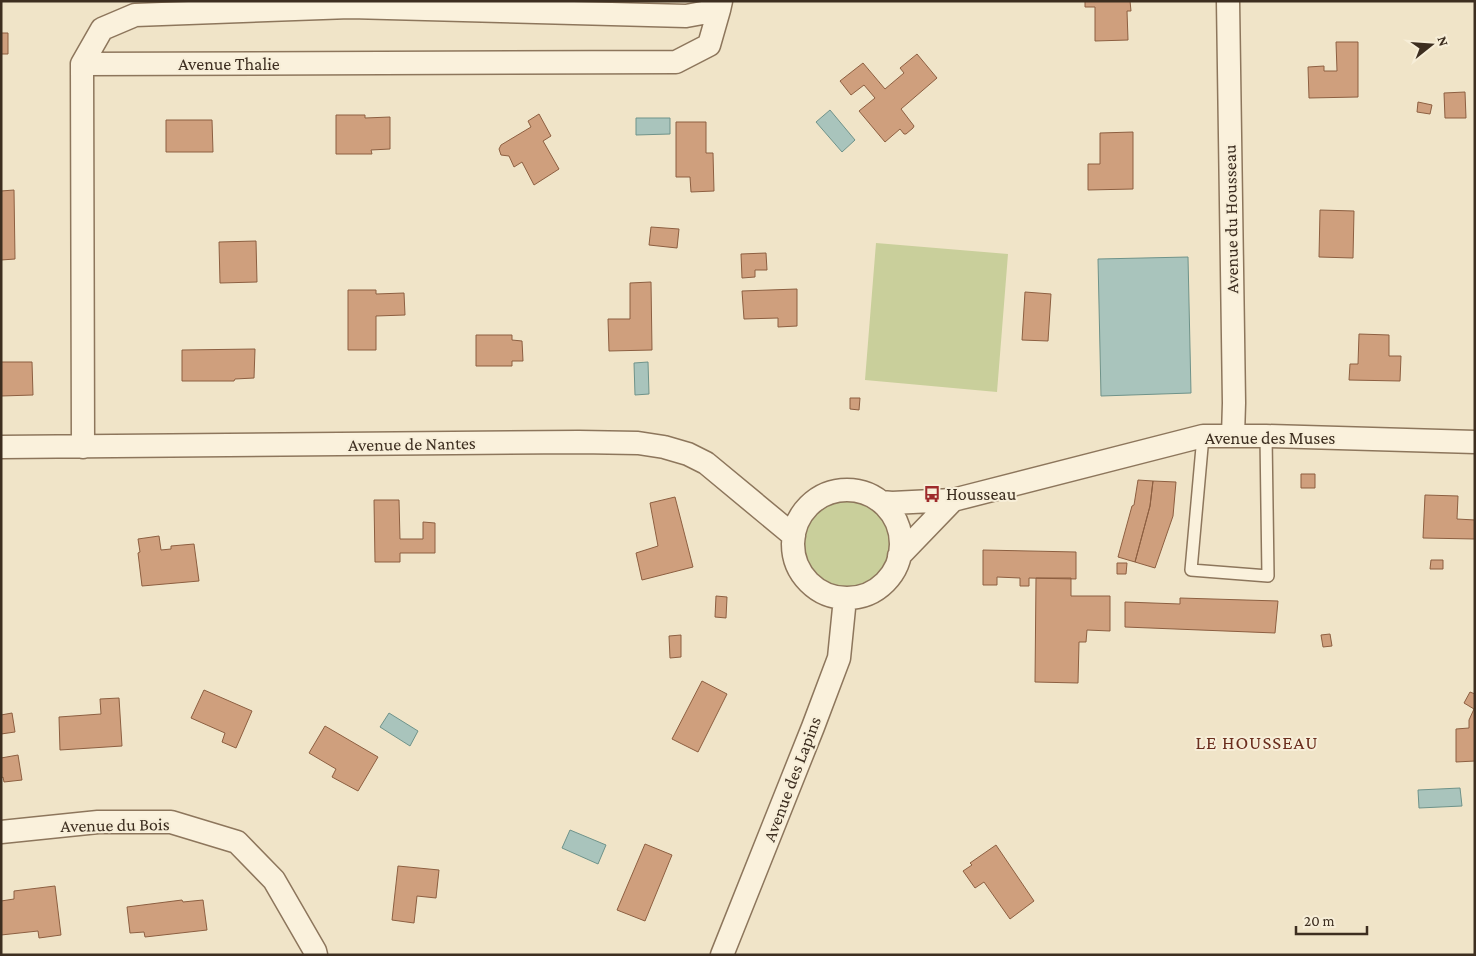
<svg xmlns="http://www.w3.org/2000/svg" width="1476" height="956" viewBox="0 0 1476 956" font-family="'Crimson Pro',serif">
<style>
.green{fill:#c9cf9b}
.water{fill:#a9c4bc;stroke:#6f938a}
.building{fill:#cf9f7d;stroke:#8d5f41}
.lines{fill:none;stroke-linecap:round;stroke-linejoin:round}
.service-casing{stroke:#8d765c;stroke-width:14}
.minor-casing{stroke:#8d765c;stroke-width:25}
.service{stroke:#faf1dc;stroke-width:11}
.minor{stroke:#faf1dc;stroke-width:22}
.labels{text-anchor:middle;stroke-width:4;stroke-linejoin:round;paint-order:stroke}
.street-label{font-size:18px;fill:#3d2e20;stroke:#f7eed8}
.poi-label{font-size:18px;fill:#3d2e20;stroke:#f7eed8;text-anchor:start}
.neighbourhood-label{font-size:19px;letter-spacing:1px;fill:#6b2e1e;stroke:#f7eed8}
</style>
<rect width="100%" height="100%" fill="#f0e4c8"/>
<path class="green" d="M876 243 1008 254 997 392 865 380Z
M802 543a45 45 0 1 1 90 0a45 45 0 1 1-90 0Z"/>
<path class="water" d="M830 110 855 140 842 152 816 122Z
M636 118H670V134L636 135Z
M1188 257 1191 393 1101 396 1098 259Z
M648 362 649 394 635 395 634 363Z
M389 713 418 731 410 746 380 727Z
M1460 788 1462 806 1419 808 1418 790Z
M570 830 606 845 598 864 562 848Z"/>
<path class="building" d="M1085 1H1130L1131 11H1127L1128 40 1095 41V7H1085Z
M1 33H8V54H1Z
M1336 42H1358V97L1309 98 1308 67 1324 66V71H1337Z
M917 54 937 78 901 109 914 126 913 128 906 134H904L900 129 885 142 859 111 875 98 864 85 851 95 840 81 863 63 885 89 904 73 900 68Z
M1465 92 1466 118H1445L1444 93Z
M1418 102 1432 105 1430 114 1417 112Z
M539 114 551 136 543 141 559 169 534 185 522 162 514 167 509 156 501 155 499 149 501 145 531 127 528 121Z
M336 115H365V118L390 117V149L371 150 372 154H336Z
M166 120H212L213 152H166Z
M676 122H706V153H713L714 191 691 192 690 177H676Z
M1133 132V189L1088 190V164H1100V133Z
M14 190 15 259 1 260V191Z
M1320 210 1354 211 1353 258 1319 257Z
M651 227 679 229 677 248 649 245Z
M256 241 257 282 220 283 219 242Z
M766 253 767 270H755V277L742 278 741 254Z
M651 282 652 350 609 351 608 319H630V283Z
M797 289V326L778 327V318L744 319 742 291Z
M348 290H376V294L404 293 405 315 376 316V350H348Z
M1025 292 1051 294 1048 341 1022 340Z
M1359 334 1389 335V356H1401L1400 381 1349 380 1350 364H1358Z
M476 335H512V340L522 341 523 361H512V366H476Z
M255 349 254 378 235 379 234 381H182V350Z
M1 362H32L33 395 1 396Z
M850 398H860L859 410 850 409Z
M1301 474H1315V488H1301Z
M1138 480 1153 481 1150 506 1135 562 1118 557 1132 506 1134 505Z
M1153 481 1176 482 1173 516 1155 568 1135 562 1150 506Z
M1425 495 1458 496 1457 519 1475 520V539L1423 538Z
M675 497 693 567 642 580 636 553 658 546 650 503Z
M374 500H399L400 539H423V522L435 523V553H400V562H375Z
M159 536 161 550 171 549V546L194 544 199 581 142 586 138 553 140 552 138 539Z
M983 550 1076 552V579L1029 578V586H1020V578L997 577V585H983Z
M1431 560H1443V569H1430Z
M1117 563H1127L1126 574H1117Z
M1036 578H1071V596H1110V631L1087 630 1086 642H1079L1078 683 1035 682Z
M716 596 727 597 726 618 715 617Z
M1180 598 1278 601 1275 633 1125 627V602L1180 604Z
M1330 634 1332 646 1323 647 1321 635Z
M681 635V657L670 658 669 636Z
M702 681 727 694 698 752 672 739Z
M204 690 252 711 236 748 222 742 225 733 191 718Z
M1470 692 1475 694V761L1456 762V729L1469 728V720L1474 709 1464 703Z
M119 698 122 746 60 750 59 717 101 714 100 699Z
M12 713 15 732 1 734V715Z
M325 726 378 757 358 791 332 777 336 769 309 753Z
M18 755 22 780 4 782 3 777 1 778V758Z
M645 844 672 855 645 921 617 910Z
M996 845 1034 901 1010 919 984 882 975 888 963 871 972 865 970 863Z
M398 866 439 870 436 898 417 896 414 923 392 920Z
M55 886 61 935 39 938 38 931 1 935V901L14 899V891Z
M182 900 183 902 203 900 207 930 145 937 144 932 130 933 127 907Z"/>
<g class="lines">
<g class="service-casing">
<path id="service" d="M1203 436 1191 570 1268 576 1266 436"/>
</g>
<g class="minor-casing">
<path id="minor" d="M1228 1 1234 403 1233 436
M82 64 102 29 135 15 350 7 686 16 719 10
M1 447 579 442 638 443 664 447 688 454 706 463 794 536
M83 447 82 64 676 62 709 45 719 10 721 1
M793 544a54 54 0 1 1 108 0a54 54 0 1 1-108 0Z
M881 502 892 503 953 500 1203 436H1266L1475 442
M899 556 953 500
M1 832 98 822H171L237 842 274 880 315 951 316 955
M722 955 813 727 839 658 845 598"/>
</g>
<use href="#service" class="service"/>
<use href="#minor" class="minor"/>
</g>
<defs>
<g id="bus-bare" transform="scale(1.35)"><path d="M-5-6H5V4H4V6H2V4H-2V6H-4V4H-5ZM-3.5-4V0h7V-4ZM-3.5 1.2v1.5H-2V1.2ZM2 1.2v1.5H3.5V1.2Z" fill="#9e2a2b" stroke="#f7eed8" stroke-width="2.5" paint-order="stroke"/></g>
</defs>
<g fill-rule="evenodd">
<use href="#bus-bare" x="932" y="494"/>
</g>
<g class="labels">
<g class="street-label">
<text x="229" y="70">Avenue Thalie</text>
<text transform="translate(1231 219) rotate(-91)" y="6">Avenue du Housseau</text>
<text x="1270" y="444">Avenue des Muses</text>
<text transform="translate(412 444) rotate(-1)" y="6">Avenue de Nantes</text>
<text transform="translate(792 779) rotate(-69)" y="6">Avenue des Lapins</text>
<text transform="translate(115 825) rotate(-1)" y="6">Avenue du Bois</text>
</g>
<g class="poi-label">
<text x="946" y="500">Housseau</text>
</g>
<g class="neighbourhood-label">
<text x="1257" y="749">LE HOUSSEAU</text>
</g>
</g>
<rect width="1476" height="956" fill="none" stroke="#3d2e20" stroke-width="5"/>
<g transform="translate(1431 45) rotate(73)" stroke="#f7eed8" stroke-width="4" paint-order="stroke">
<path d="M0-4L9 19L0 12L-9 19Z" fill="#3d2e20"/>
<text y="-8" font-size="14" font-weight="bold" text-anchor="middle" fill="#3d2e20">N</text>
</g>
<path d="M1296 926v8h71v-8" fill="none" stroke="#3d2e20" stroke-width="2.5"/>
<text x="1304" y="926" font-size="15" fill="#3d2e20" stroke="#f7eed8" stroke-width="4" paint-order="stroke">20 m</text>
</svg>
